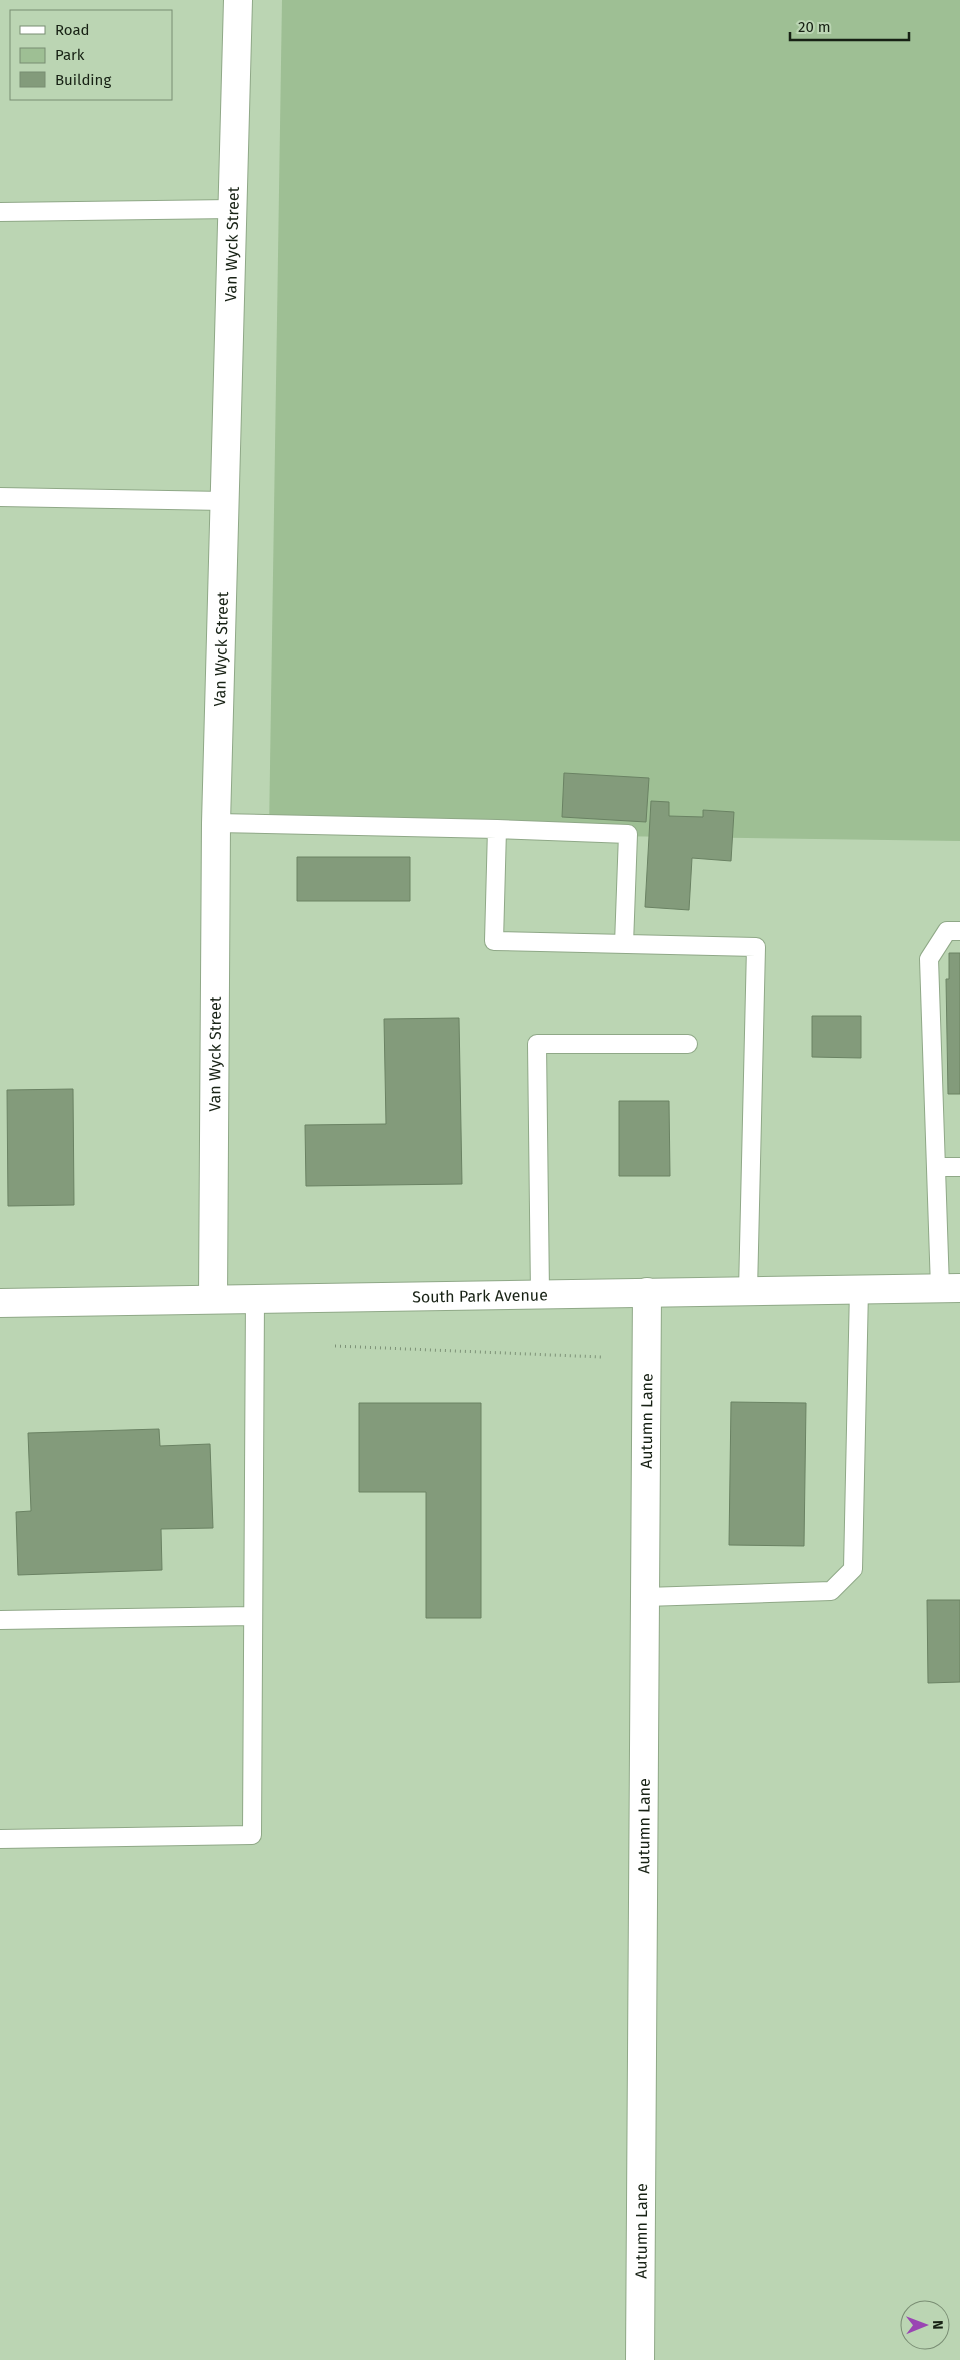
<svg xmlns="http://www.w3.org/2000/svg" width="960" height="2360" viewBox="0 0 960 2360" font-family="'Fira Sans',sans-serif">
<style>
.green{fill:#9ebf94}
.building{fill:#839b7b;stroke:#6a8263}
.lines{fill:none;stroke-linecap:round;stroke-linejoin:round}
.service-casing{stroke:#8fa887;stroke-width:20}
.minor-casing{stroke:#8fa887;stroke-width:30}
.primary-casing{stroke:#8fa887;stroke-width:30}
.path{stroke:#7d9177;stroke-width:3;stroke-dasharray:1 4;stroke-linecap:butt}
.service{stroke:#fff;stroke-width:18}
.minor{stroke:#fff;stroke-width:28}
.primary{stroke:#fff;stroke-width:28}
.labels{text-anchor:middle;stroke-width:4;stroke-linejoin:round;paint-order:stroke}
.street-label{font-size:16px;fill:#172114;stroke:#bbd5b3}
</style>
<rect width="100%" height="100%" fill="#bbd5b3"/>
<path class="green" d="M282 0H960V841L269 831Z"/>
<path class="building" d="M564 773 649 778 646 822 562 817Z
M651 801 669 802V816L703 817V810L734 812 731 861 692 858 689 910 645 907Z
M297 857H410V901H297Z
M949 953H960V1094H948L946 979H949Z
M812 1016H861V1058L812 1057Z
M459 1018 462 1184 306 1186 305 1125 386 1124 384 1019Z
M73 1089 74 1205 8 1206 7 1090Z
M619 1101H669L670 1176H619Z
M731 1402 806 1403 804 1546 729 1545Z
M359 1403H481V1618H426V1492H359Z
M159 1429 160 1446 210 1444 213 1528 161 1529 162 1570 18 1575 16 1512 31 1511 28 1433Z
M927 1600H960V1682L928 1683Z"/>
<g class="lines">
<g class="service-casing">
<path id="service" d="M0 212 232 209
M0 497 224 501
M216 823 497 829 494 941 756 947 748 1291
M497 829 628 834 624 944
M936 1167H960
M940 1288 929 959 947 931H960
M540 1294 537 1044H688
M645 1597 831 1591 853 1569 859 1289
M0 1620 252 1616
M0 1839 252 1835 255 1298"/>
</g>
<g class="minor-casing">
<g id="minor">
<path id="s1" d="M213 1299 216 823 238 0"/>
<path id="s2" d="M640 2360 647 1292"/>
</g>
</g>
<g class="primary-casing">
<g id="primary">
<path id="s3" d="M0 1303 960 1288"/>
</g>
</g>
<path class="path" d="M335 1346 601 1357"/>
<use href="#service" class="service"/>
<use href="#minor" class="minor"/>
<use href="#primary" class="primary"/>
</g>
<g class="labels">
<g class="street-label">
<text dy="6" stroke="none"><textPath href="#s1" startOffset="1055">Van Wyck Street</textPath></text>
<text dy="6" stroke="none"><textPath href="#s1" startOffset="650">Van Wyck Street</textPath></text>
<text dy="6" stroke="none"><textPath href="#s1" startOffset="245">Van Wyck Street</textPath></text>
<text dy="6" stroke="none"><textPath href="#s3" startOffset="480">South Park Avenue</textPath></text>
<text dy="6" stroke="none"><textPath href="#s2" startOffset="939">Autumn Lane</textPath></text>
<text dy="6" stroke="none"><textPath href="#s2" startOffset="534">Autumn Lane</textPath></text>
<text dy="6" stroke="none"><textPath href="#s2" startOffset="129">Autumn Lane</textPath></text>
</g>
</g>
<rect x="10" y="10" width="162" height="90" fill="#bbd5b3" stroke="#798d73"/>
<rect x="20" y="26" width="25" height="8" fill="#ffffff" stroke="#798d73"/>
<text x="55" y="35" font-size="15" fill="#172114">Road</text>
<rect x="20" y="48" width="25" height="15" fill="#9ebf94" stroke="#798d73"/>
<text x="55" y="60" font-size="15" fill="#172114">Park</text>
<rect x="20" y="72" width="25" height="15" fill="#839b7b" stroke="#798d73"/>
<text x="55" y="85" font-size="15" fill="#172114">Building</text>
<g transform="translate(925 2325) rotate(89)"><circle r="24" fill="#bbd5b3" stroke="#798d73"/>
<path d="M0-4L9 19L0 12L-9 19Z" fill="#9a45b3"/>
<text y="-8" font-size="14" font-weight="bold" text-anchor="middle" fill="#172114">N</text>
</g>
<path d="M790 32v8h119v-8" fill="none" stroke="#172114" stroke-width="2.5"/>
<text x="798" y="32" font-size="15" fill="#172114" stroke="#bbd5b3" stroke-width="4" paint-order="stroke">20 m</text>
</svg>
